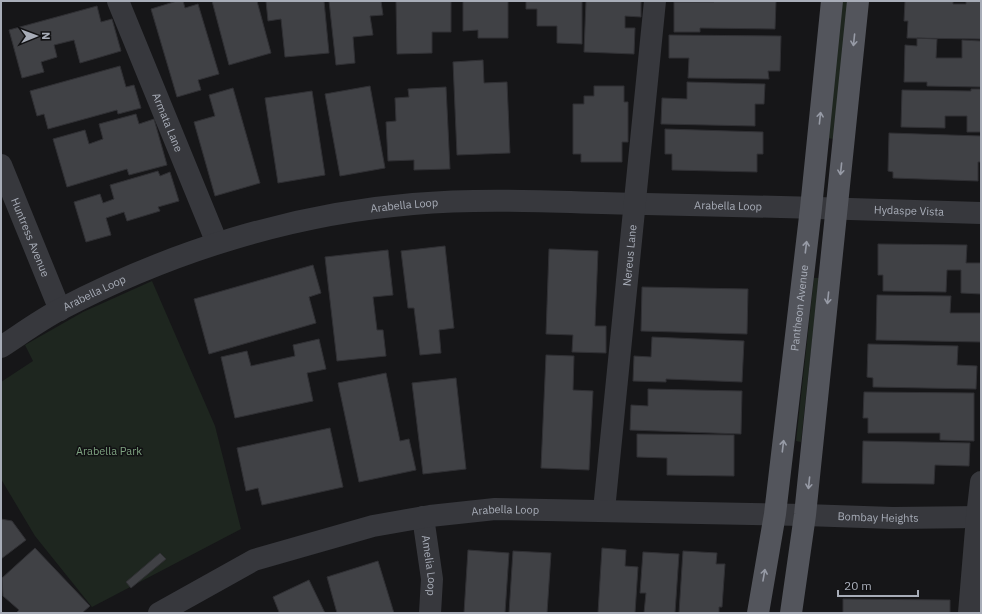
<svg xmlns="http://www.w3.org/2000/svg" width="982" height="614" viewBox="0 0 982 614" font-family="'IBM Plex Sans',sans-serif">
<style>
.green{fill:#1e261f}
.building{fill:#404145;stroke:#303034}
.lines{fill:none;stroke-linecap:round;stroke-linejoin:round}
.minor{stroke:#37383d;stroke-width:22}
.major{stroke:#53555c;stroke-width:22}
.oneway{stroke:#979ba6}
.labels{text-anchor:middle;stroke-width:3;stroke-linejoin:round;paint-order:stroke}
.street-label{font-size:11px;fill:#a8adb8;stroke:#111113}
.park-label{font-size:11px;fill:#7fa381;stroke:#111113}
</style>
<rect width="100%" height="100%" fill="#161618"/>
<path class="green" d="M841 1H848L834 139 827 138Z
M814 278H819L801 442 796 441Z
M152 281 215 426 241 529 92 607 35 536 1 479V382L33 361 25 345 83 312Z"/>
<path class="building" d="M177 1H183L185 8 198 4 219 74 198 80 201 90 177 97 151 9Z
M212 1H257L271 53 229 65Z
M266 1H324L329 53 285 57 281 19 268 21Z
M329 1H381L383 15 370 16 373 35 353 37 355 63 336 65Z
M396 1H451V32H432V53L397 54Z
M463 1H508V38H478V30L463 31Z
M526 1H582V44L557 43V26H537V9H526Z
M586 1H641V17L625 16V28H635L634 54 584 52Z
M714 1H776L775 29 700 28V32H674V2H714Z
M905 1H953V4H966V1H981V39L907 38 908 21H904Z
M97 6 101 22 112 19 121 51 80 63 74 40 54 45 57 57 41 62 44 72 22 78 9 30Z
M669 35 781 36 780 71H768L769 79 688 78 689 58H669Z
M917 38 937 39 936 58H962V40L981 41V87L927 86V82H904L905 45 917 46Z
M483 60 484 83 507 82 510 153 457 155 453 62Z
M120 66 126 87 134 85 141 108 118 114 117 110 48 129 44 114 37 116 30 91Z
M687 82 765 84 764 104H755V126L661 124 662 98 687 99Z
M370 86 385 168 340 176 325 94Z
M594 86H624V102H628V142H622V162H581V154H573V104H584V96H594Z
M446 87 450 169 414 170V160L388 161 386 122 396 121 395 98 409 97 408 89Z
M233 88 260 183 215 196 194 122 215 116 209 95Z
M971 89H981V132H967V116H945V128L901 127 902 90 971 91Z
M312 91 325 175 278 183 265 98Z
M136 114 139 124 154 119 167 165 129 175 127 169 67 187 53 139 85 130 89 144 103 139 99 124Z
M665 129 763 132V154H757V172L672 170V154H665Z
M889 133 981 136V162H978V181L893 178V172L888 171Z
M158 171 160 176 170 172 179 201 158 207 160 211 127 221 124 212 106 218 111 235 86 242 74 202 100 194 103 203 114 199 110 185Z
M878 244 967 245 966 263H981V294L961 293V270H947L946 292 883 291V275H878Z
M445 246 454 328 439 330 441 353 420 355 414 308H408L401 251Z
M549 249 598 251 595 326H606V353L572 352 573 335 546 334Z
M388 250 393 295 373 297 377 330H383L386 356 337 361 325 257Z
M313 265 321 293 309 297 316 323 209 354 194 299Z
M642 287 748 289 747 334 641 331Z
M877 295 951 296 950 313H981V342L876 340Z
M652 337 744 341 742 382 666 379V382L633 381 634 356 651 357Z
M319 339 326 369 307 373 313 401 235 418 221 357 247 351 251 366 295 356 293 345Z
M868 344 958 346 957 365 977 366 976 389 873 387V378L867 377Z
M546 355 574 356 573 390 593 391 589 470 541 468Z
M386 373 400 441 409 439 416 470 359 482 338 383Z
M456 378 466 469 423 474 412 383Z
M648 389 742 391 741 434 630 430 631 405 648 406Z
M864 392 974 393V441L940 440V433H868V418H863Z
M330 428 343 487 262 505 258 488 246 491 237 448Z
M637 434 734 435V476L667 475V458L637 457Z
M863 441 970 443 969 466 935 465 934 484 862 483Z
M1 519 12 521 26 540 1 559Z
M35 548 90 606 82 613H16L19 610 3 596 2 578Z
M602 548 626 550 625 566 638 567 635 613H598Z
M468 550 509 553 505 613H464Z
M513 551 551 553 547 613H509Z
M683 551 717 553 716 564H725L722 607H719V613H679Z
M643 552 679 554 675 613H644L646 593H640Z
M160 553 166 559 131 588 126 582Z
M378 561 394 613H337L327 577Z
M309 580 325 613H277L279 612 273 597Z
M843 599 950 600V613H843Z"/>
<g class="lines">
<g class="minor">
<path id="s1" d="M118 1 217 243"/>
<path id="s2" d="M1 165 60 310"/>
<path id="s3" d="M1 347C21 334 40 320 61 309 170 252 291 214 413 204 491 197 569 203 646 204 758 206 869 209 981 213"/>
<path id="s4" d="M604 510 655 1"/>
<path id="s5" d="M423 517 432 579 430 613"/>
<path id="s6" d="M159 613 254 560 373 526 430 516 495 509 805 515 893 518 981 517"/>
<path d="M969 613 977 517 981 482"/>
</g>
<g class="major">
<path id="s7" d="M758 613 775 514 811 208 832 1"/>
<path d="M791 613 805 515 858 1"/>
</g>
</g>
<defs><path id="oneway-shaft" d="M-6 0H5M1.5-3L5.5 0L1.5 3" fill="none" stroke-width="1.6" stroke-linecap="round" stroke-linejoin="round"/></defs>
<g class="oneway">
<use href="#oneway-shaft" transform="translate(854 40) rotate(96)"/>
<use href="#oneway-shaft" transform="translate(820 118) rotate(-84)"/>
<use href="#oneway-shaft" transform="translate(841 169) rotate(96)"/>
<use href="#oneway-shaft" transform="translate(806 247) rotate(-83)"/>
<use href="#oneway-shaft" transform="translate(828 298) rotate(96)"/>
<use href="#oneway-shaft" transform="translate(783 446) rotate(-83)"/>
<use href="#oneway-shaft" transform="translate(809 483) rotate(96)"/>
<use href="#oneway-shaft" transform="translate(764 575) rotate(-80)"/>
</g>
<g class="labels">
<g class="street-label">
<text dy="4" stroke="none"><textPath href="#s1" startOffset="131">Armata Lane</textPath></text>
<text dy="4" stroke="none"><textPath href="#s3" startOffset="432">Arabella Loop</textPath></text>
<text dy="4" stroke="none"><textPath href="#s3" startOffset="756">Arabella Loop</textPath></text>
<text dy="4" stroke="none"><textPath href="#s3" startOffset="937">Hydaspe Vista</textPath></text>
<text dy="4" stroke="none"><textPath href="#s2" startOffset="78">Huntress Avenue</textPath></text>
<text dy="4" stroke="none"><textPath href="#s4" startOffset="256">Nereus Lane</textPath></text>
<text dy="4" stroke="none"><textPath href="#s3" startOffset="108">Arabella Loop</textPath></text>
<text dy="4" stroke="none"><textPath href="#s7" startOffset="308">Pantheon Avenue</textPath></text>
<text dy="4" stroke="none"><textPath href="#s6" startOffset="366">Arabella Loop</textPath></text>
<text dy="4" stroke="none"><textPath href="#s6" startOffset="739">Bombay Heights</textPath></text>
<text dy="4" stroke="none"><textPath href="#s5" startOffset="49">Amelia Loop</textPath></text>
</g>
<g class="park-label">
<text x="109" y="455">Arabella Park</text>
</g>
</g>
<rect width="982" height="614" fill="none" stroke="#a8adb8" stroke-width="4"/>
<g transform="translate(36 36) rotate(89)" stroke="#111113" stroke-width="3" paint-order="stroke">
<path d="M0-3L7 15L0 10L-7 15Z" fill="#a8adb8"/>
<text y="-6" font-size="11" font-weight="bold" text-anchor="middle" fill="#a8adb8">N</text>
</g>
<path d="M838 590v6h80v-6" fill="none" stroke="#a8adb8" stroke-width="2"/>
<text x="844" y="590" font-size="12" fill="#a8adb8" stroke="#111113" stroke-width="3" paint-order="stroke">20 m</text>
</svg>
